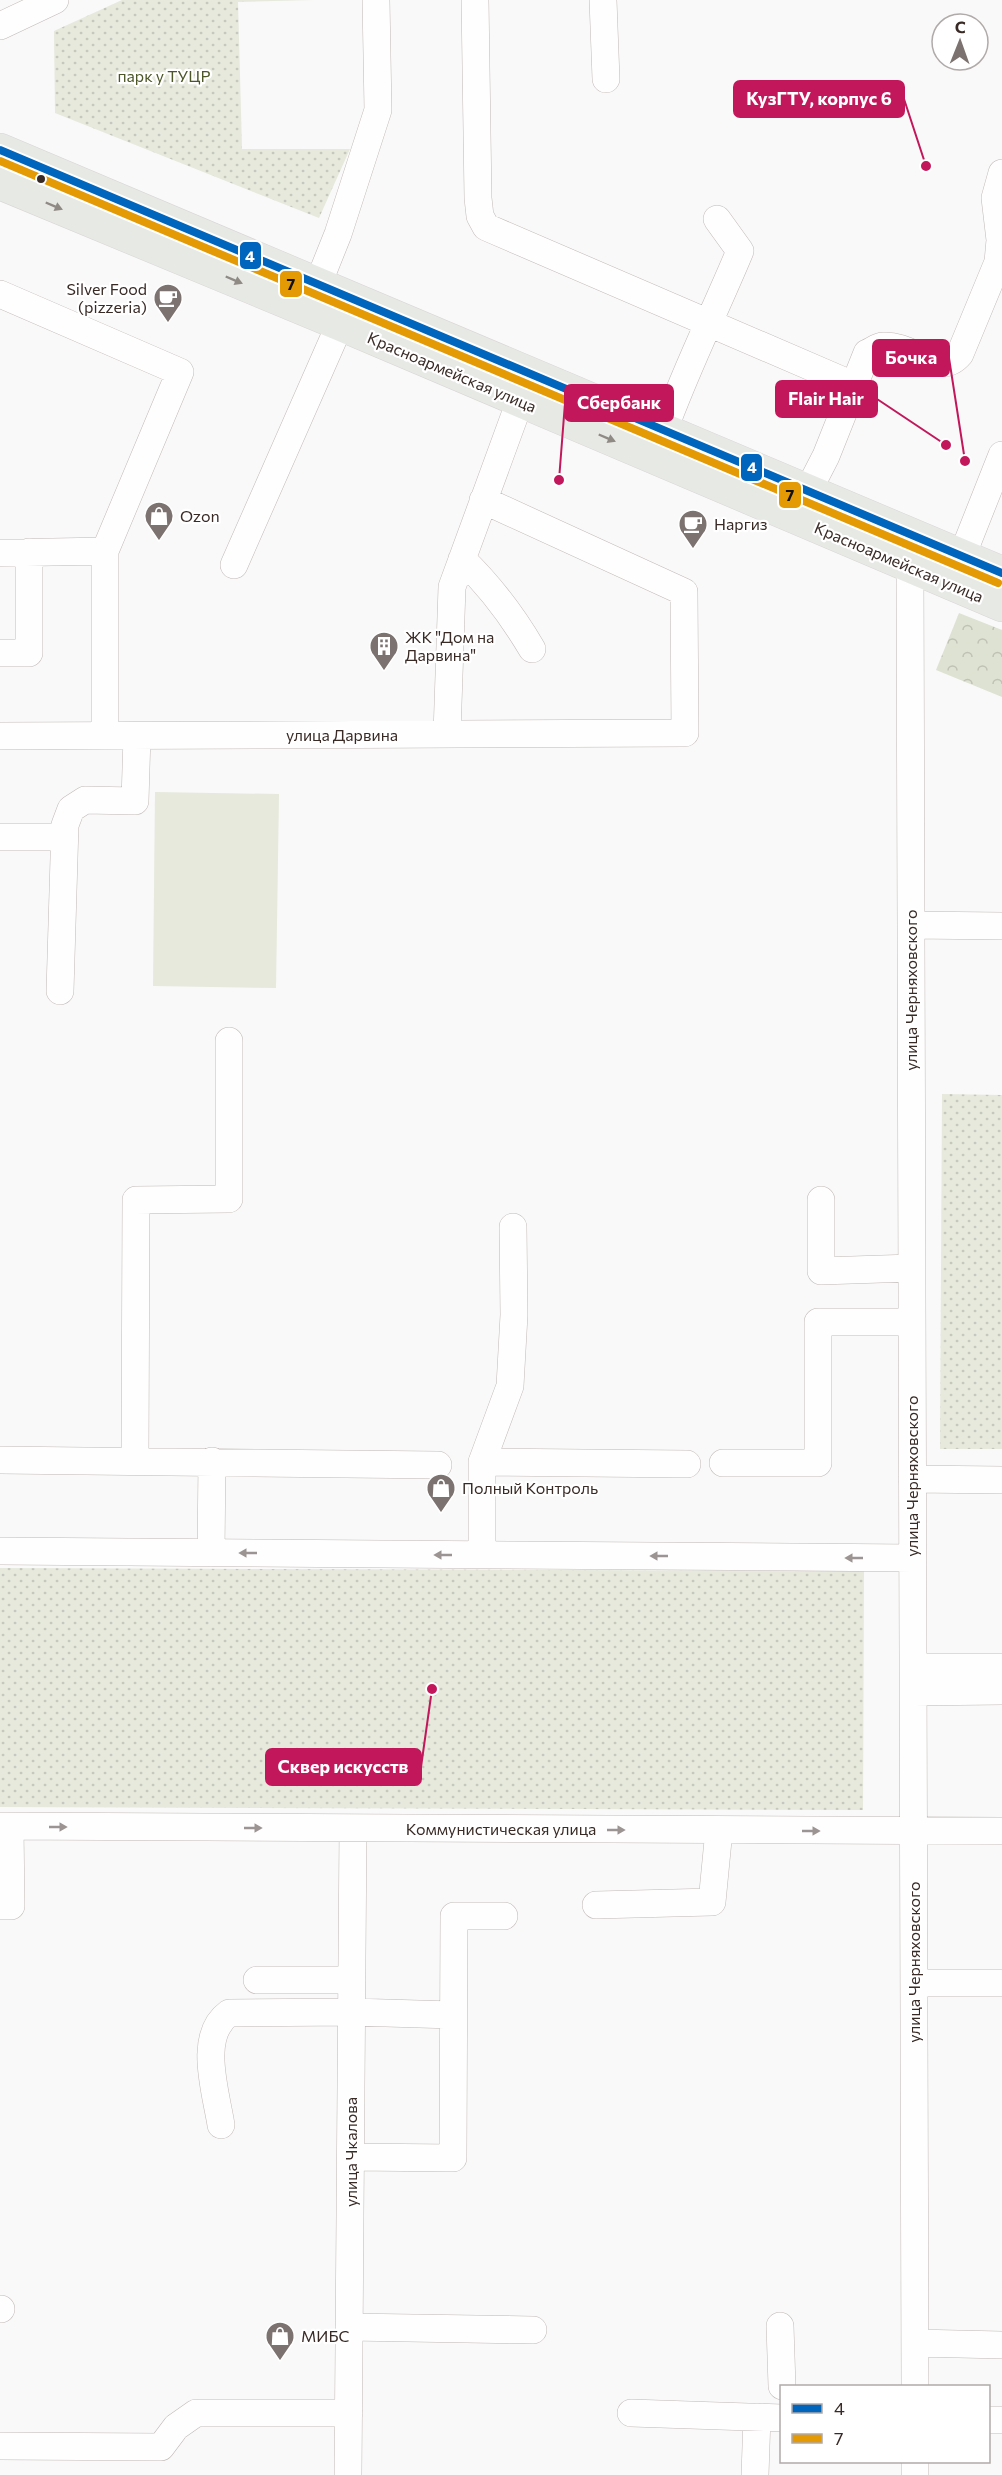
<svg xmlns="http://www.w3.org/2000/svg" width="1002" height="2475" viewBox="0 0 1002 2475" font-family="Commissioner,sans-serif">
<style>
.green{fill:url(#green-dots)}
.forest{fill:url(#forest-crowns)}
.pitch{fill:#e6e9dc}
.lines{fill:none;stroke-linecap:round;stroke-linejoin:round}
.minor-casing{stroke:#c0b9b6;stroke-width:28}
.major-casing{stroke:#d9d6d5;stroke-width:34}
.minor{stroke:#fefefe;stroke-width:27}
.major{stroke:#e7e9e5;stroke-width:33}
.bus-1-casing{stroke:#fff;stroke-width:12}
.bus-2-casing{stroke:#fff;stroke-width:12}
.bus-1{stroke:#0065bd;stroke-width:8}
.bus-2{stroke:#e49a04;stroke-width:8}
.oneway{fill:#908a85}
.oneway2{fill:#9c9492}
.bus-dot{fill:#392a25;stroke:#fff;stroke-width:2}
.labels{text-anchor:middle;stroke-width:4.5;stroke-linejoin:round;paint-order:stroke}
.park-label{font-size:16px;fill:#4c5627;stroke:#fff}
.poi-label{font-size:16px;fill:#392a25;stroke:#fff;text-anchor:start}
.street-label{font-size:16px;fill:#392a25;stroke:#fff}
.leader{fill:none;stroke:#c2185b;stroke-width:2}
.callout-dot{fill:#c2185b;stroke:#fff;stroke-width:2}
.callout{fill:#c2185b;stroke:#c2185b;stroke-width:2}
.callout-label{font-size:18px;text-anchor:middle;font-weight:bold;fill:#fff}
.line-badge{stroke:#fff;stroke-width:2}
.badge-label{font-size:16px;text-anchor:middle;font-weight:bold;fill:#fff}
.pale-badge-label{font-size:16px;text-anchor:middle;font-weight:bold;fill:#111}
</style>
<defs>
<pattern id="green-dots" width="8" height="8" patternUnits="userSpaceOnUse" patternTransform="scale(1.5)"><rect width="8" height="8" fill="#e6e9dc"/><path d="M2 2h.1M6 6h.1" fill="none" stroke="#c6c8bd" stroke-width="1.8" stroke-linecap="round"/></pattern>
<pattern id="forest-crowns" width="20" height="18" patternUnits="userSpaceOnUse" patternTransform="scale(1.5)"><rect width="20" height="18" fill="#dee2d2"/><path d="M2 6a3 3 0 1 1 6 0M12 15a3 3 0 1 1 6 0" fill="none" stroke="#bfc2b4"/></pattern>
</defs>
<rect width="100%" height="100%" fill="#f9f9f9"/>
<path class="green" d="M122 0H313L238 2 242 149H350L319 218 55 113 54 31Z
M942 1094 1002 1095V1449H940Z
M0 1568 864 1571 863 1810 0 1807Z"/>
<path class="forest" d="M959 613 1002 630V697L936 670Z"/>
<path class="pitch" d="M155 792 279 794 276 988 153 986Z"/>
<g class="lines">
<g class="minor-casing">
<path id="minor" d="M475 0 478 198 480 216 486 227 853 385
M603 0 606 79
M0 26 55 0
M318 284 338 234 378 110 376 0
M0 294 180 372 105 551V736
M664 430C686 369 715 311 740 251L717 219
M808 491 826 456 867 353C872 351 878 346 883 346 912 344 939 379 960 354L998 262 1000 240 995 198 1002 173
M0 553 105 551
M962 556 1002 455
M462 559C490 586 512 615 532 649
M234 565 340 324
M0 653H29V552
M447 734 452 587 520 401
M0 736 685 733 684 592 483 500
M0 837H64
M911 925 1002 926
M60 991 65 825 71 809 85 800 135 801 137 736
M821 1200V1271L912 1268
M0 1460 438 1465
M135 1460 136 1200 229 1199V1041
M482 1462 687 1464
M723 1463H818V1322H912
M912 1479 1002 1480
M0 1551 912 1558
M211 1553 212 1461
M482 1555V1462L510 1386 514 1315 513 1227
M914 1667H1002
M914 1692 1002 1691
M0 1826 1002 1831
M596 1905 712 1902 719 1830
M0 1906H11L10 1827
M257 1980H352
M914 1983H1002
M221 2125C216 2092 197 2036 229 2013L352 2012 453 2015
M351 2157 453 2158 454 1916H504
M0 2309H1
M780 2326 782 2386
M349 2327 533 2330
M915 2343 1002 2345
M915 2386 910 566 916 550
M631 2413 782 2418
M988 2420H1002
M0 2446 161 2447 176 2427 196 2413H349
M915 2462V2475
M348 2475 353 1828
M755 2475 757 2417"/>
</g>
<g class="major-casing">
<path id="major" d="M0 150 1002 573
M0 183 340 324 1002 605"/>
</g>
<use href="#minor" class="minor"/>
<use href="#major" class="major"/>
<g class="bus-1-casing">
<path id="bus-1" d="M0 150 1002 573"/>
</g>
<g class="bus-2-casing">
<path id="bus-2" d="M0 161 998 583"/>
</g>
<use href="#bus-1" class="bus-1"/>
<use href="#bus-2" class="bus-2"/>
</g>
<defs><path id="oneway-solid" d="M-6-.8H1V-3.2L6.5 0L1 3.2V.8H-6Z" transform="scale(1.5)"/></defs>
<g class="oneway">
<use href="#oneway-solid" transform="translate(54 206) rotate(23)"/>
<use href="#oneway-solid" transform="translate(234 280) rotate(23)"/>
<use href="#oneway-solid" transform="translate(607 438) rotate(23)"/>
</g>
<g class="oneway2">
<use href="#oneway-solid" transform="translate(248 1553) rotate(-180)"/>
<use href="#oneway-solid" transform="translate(443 1555) rotate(-180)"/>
<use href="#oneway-solid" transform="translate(659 1556) rotate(-180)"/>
<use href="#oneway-solid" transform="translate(854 1558) rotate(-180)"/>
<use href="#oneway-solid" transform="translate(58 1827)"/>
<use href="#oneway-solid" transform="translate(253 1828)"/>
<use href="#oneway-solid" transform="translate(616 1830)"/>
<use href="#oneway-solid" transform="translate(811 1831)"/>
</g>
<defs>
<g id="cafe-pin" transform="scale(1.5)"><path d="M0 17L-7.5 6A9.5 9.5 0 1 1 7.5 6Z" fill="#7c726f" stroke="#fff"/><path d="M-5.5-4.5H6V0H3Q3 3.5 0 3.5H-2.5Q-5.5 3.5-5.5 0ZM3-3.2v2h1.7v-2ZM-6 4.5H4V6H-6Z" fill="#fff"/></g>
<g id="shop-pin" transform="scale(1.5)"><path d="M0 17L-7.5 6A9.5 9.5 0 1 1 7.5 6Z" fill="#7c726f" stroke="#fff"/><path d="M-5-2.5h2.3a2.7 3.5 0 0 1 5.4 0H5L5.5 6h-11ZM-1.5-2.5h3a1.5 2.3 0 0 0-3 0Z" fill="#fff"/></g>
<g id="building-pin" transform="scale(1.5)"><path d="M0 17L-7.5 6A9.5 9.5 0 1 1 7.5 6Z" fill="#7c726f" stroke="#fff"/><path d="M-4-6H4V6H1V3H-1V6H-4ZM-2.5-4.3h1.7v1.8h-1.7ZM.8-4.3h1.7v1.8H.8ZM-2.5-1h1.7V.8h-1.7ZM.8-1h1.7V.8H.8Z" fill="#fff"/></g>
</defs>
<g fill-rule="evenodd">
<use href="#cafe-pin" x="168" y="298"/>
<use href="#shop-pin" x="159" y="516"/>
<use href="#cafe-pin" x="693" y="524"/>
<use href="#building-pin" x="384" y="646"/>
<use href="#shop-pin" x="441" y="1488"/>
<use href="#shop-pin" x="280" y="2336"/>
</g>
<circle class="bus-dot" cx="41" cy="179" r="5"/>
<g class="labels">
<g class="park-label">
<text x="164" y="82">парк у ТУЦР</text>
</g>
<g class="poi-label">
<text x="147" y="295" text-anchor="end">Silver Food<tspan x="147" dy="18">(pizzeria)</tspan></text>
<text x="180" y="522">Ozon</text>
<text x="714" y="530">Наргиз</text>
<text x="405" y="643">ЖК "Дом на<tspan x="405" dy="18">Дарвина"</tspan></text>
<text x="462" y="1494">Полный Контроль</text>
<text x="301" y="2342">МИБС</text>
</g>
<g class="street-label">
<text transform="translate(452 372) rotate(23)" y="6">Красноармейская улица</text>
<text transform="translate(899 562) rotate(23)" y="6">Красноармейская улица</text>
<text x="342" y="741">улица Дарвина</text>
<text transform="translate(911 990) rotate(-90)" y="6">улица Черняховского</text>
<text transform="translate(912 1476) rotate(-90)" y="6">улица Черняховского</text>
<text x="501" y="1835">Коммунистическая улица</text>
<text transform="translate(914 1962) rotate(-90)" y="6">улица Черняховского</text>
<text transform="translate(351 2152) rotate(-90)" y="6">улица Чкалова</text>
</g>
</g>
<path class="leader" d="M926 166L904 99M965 461L949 358M946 445L877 399M559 480L565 403M432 1689L421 1767"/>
<g class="callout-dot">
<circle cx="926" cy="166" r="6"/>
<circle cx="965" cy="461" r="6"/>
<circle cx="946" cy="445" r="6"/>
<circle cx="559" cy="480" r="6"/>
<circle cx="432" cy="1689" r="6"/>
</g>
<g class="callout">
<rect x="734" y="81" width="170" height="36" rx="6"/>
<rect x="873" y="340" width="76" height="36" rx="6"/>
<rect x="776" y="381" width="101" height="36" rx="6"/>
<rect x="565" y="385" width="108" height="36" rx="6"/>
<rect x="266" y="1749" width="155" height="36" rx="6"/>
</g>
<g class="callout-label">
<text x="819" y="105">КузГТУ, корпус 6</text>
<text x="911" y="364">Бочка</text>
<text x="826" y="405">Flair Hair</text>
<text x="619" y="409">Сбербанк</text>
<text x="343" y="1773">Сквер искусств</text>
</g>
<g class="line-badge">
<rect x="239" y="241" width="23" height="29" rx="6" fill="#0065bd"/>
<rect x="279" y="270" width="24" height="28" rx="6" fill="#e49a04"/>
<rect x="740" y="453" width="23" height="29" rx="6" fill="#0065bd"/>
<rect x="778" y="481" width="24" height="28" rx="6" fill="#e49a04"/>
</g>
<g class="badge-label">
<text x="250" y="262">4</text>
<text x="752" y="473">4</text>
</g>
<g class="pale-badge-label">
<text x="291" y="290">7</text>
<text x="790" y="501">7</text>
</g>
<rect x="780" y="2385" width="210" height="78" fill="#ffffff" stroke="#b0aaa8" stroke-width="1.5"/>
<rect x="792" y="2404" width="30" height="9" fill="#0065bd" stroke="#b0aaa8" stroke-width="1.5"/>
<text x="834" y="2415" font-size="18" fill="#392a25">4</text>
<rect x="792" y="2434" width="30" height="9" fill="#e49a04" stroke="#b0aaa8" stroke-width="1.5"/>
<text x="834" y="2445" font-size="18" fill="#392a25">7</text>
<g transform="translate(960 42) rotate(1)"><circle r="28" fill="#ffffff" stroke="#b0aaa8" stroke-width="1.5"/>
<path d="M0-4.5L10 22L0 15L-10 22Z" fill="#7c726f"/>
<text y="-9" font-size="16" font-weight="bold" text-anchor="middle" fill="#392a25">С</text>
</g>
</svg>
